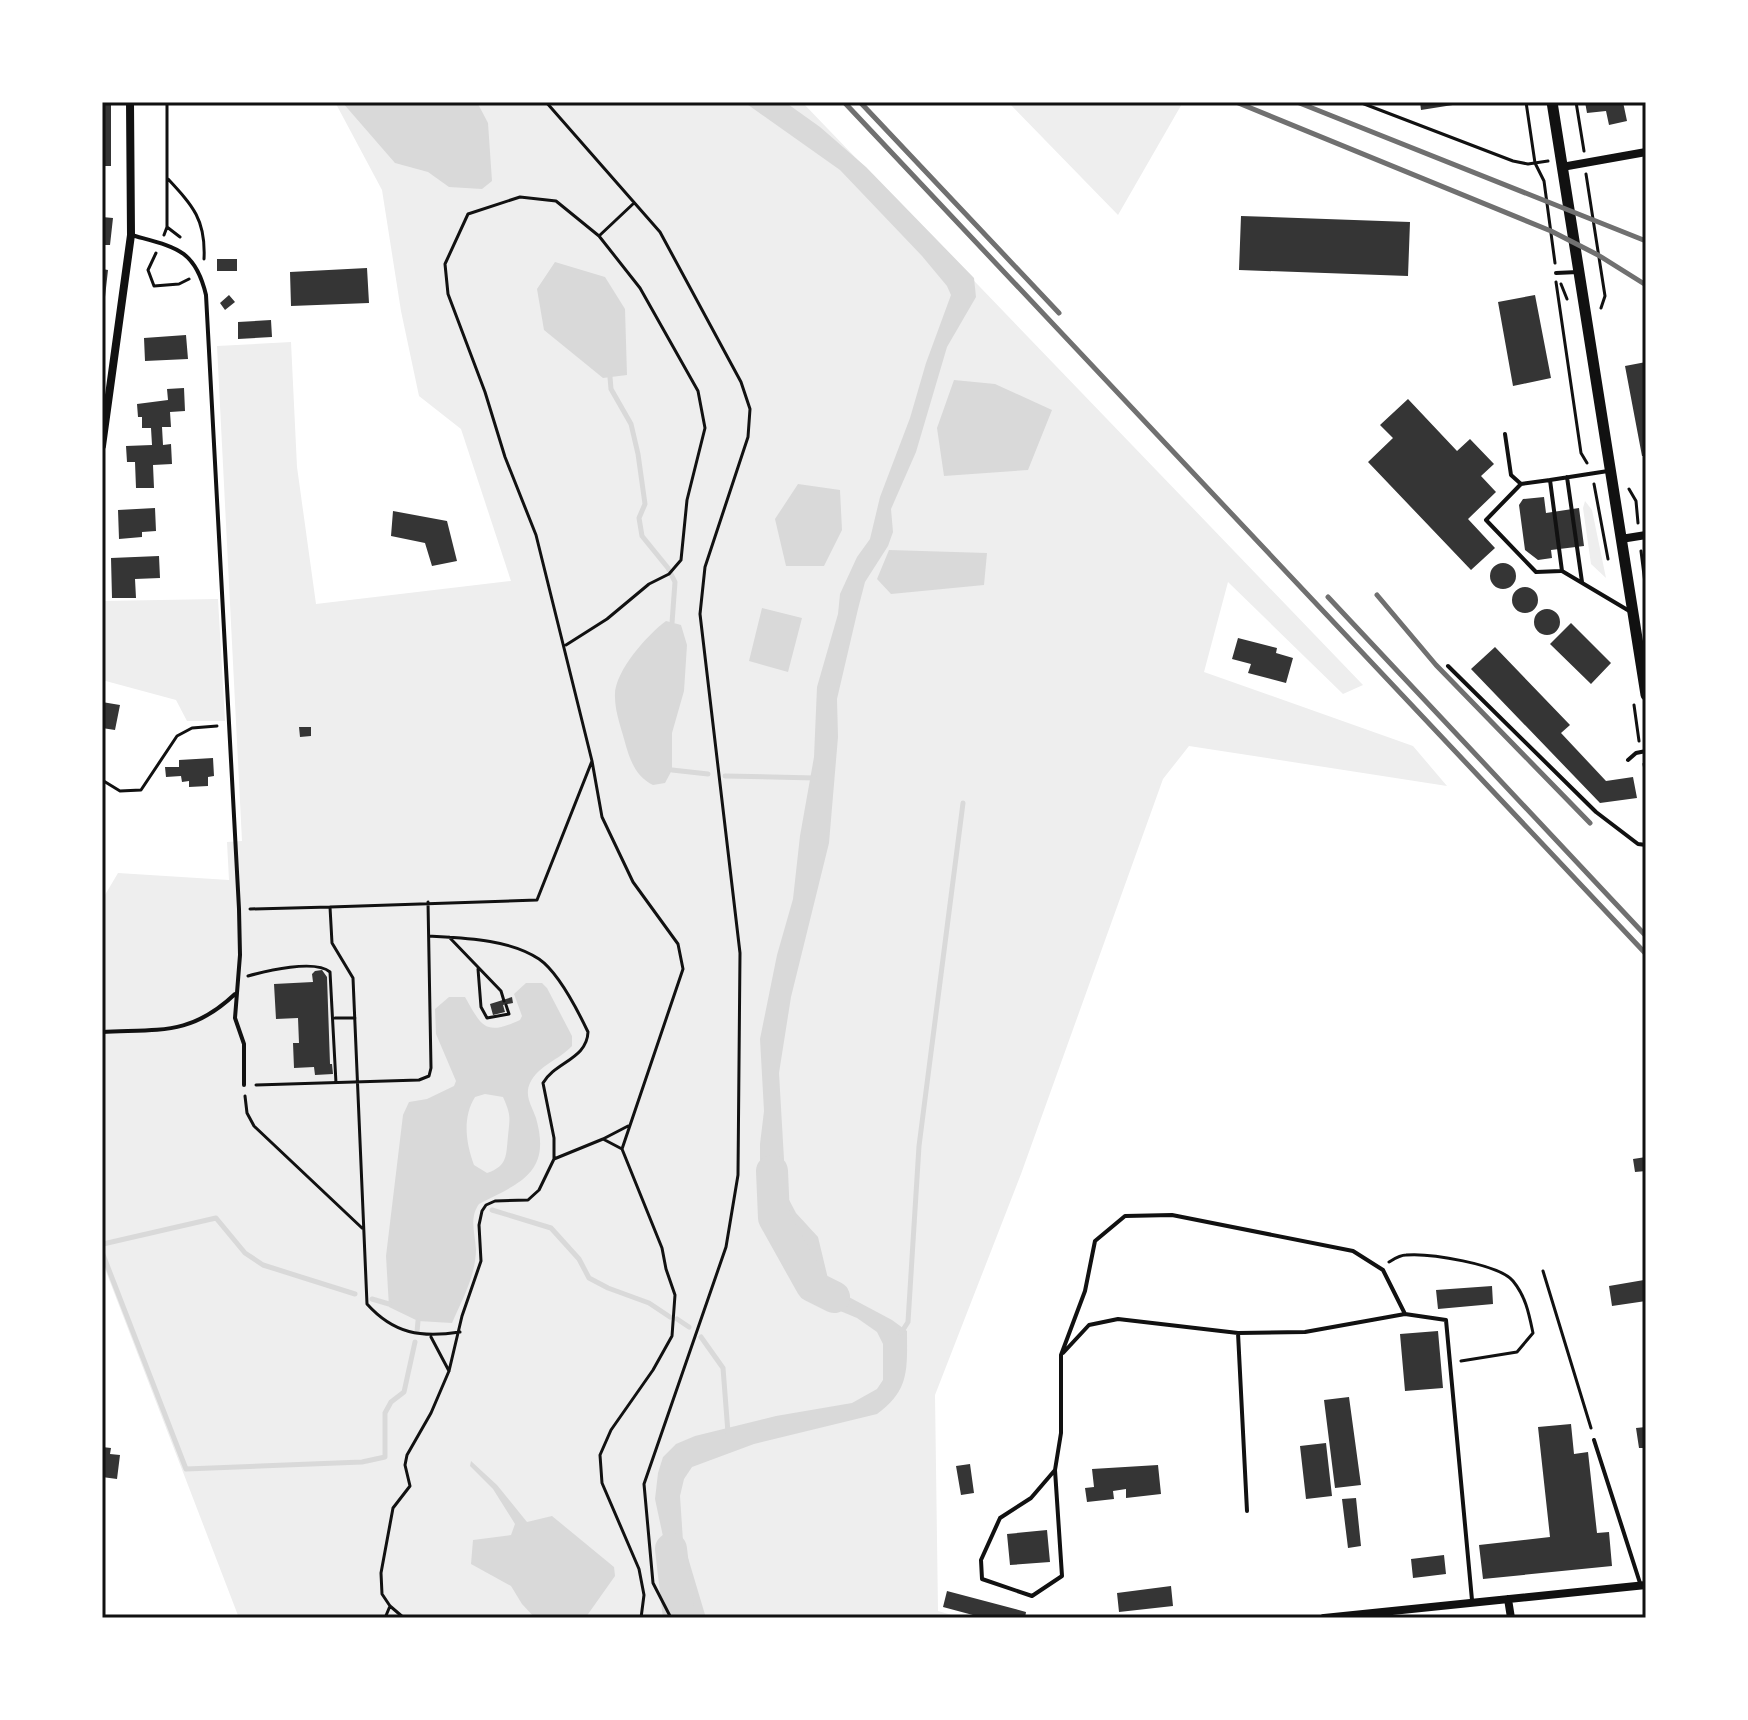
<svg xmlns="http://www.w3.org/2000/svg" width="1748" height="1720" viewBox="0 0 1748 1720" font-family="'DejaVu Sans',sans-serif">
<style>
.green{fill:#eee}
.water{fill:#d9d9d9;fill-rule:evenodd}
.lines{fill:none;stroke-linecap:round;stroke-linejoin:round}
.stream{stroke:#d9d9d9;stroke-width:5}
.river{stroke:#d9d9d9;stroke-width:32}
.building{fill:#353535}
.path{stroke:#111;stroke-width:3}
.service{stroke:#111;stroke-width:4}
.minor{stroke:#111;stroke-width:8}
.secondary{stroke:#111;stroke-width:11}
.rail{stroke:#707070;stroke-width:5}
.neatline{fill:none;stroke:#111;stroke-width:3}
</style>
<rect width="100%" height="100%" fill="#fff"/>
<path class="green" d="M335 102H802L1363 685 1343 694 1228 582 1204 672 1413 746 1447 786 1189 746 1163 779 1021 1174 935 1395 938 1611 962 1618H239L102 1261V900L118 873 229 880 227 842 242 841 217 346 291 342 297 467 316 604 511 581 461 429 419 396 401 311 382 190Z
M1008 102H1183L1118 215Z
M1585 501 1592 510 1606 578 1591 564 1583 508Z
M218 599 225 721H187L176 700 102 680V601Z"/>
<path class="water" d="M342 102H477L488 123 492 181 482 189 449 187 428 172 395 163Z
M744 102H785L820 127 866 167 974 278 976 297 947 347 916 452 891 509 893 532 888 546 865 582 858 609 837 699 838 737 829 843 791 997 779 1073 786 1194 796 1213 818 1237 830 1287 892 1320 907 1331C907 1369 910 1390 877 1414L754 1444 692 1467 684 1479 680 1496 683 1541 706 1618H686L673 1583 655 1499 658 1473 663 1457 676 1444 695 1436 776 1416 852 1403 877 1389 883 1380V1344L877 1332 857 1318 833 1308 813 1294 805 1279 800 1258 771 1209 760 1169V1144L764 1111 760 1039 777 955 793 899 800 836 814 757 817 687 838 614 840 594 857 557 870 539 880 497 910 418 926 363 951 295 947 286 922 256 840 170Z
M555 262 605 277 625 309 627 375 603 378 544 330 537 289Z
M954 380 995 384 1052 410 1028 470 944 476 937 428Z
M798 484 840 490 842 530 824 566H786L775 519Z
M889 550 987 553 984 585 891 594 877 579Z
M762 608 802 618 788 672 749 661Z
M666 621 681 625 687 645 684 691 672 733V770L665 783 653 785C637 777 631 763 626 746 622 730 615 713 615 697 613 673 647 635 666 621Z
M526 983H542L547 988 572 1036V1046C559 1060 539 1065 530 1083 524 1096 532 1106 536 1118 552 1174 519 1183 479 1204 469 1218 475 1233 476 1249 476 1275 462 1300 452 1323L418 1321 389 1307 386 1256 403 1115 409 1102 427 1099 454 1086 456 1081 436 1034 435 1009 449 997H465C482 1027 485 1036 520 1020L522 1016 514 994ZM485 1094 503 1097C511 1115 510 1117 508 1136 506 1155 508 1166 487 1173L474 1165C466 1143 462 1118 475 1097Z
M471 1461 497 1485 527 1522 552 1516 614 1567 615 1576 586 1617 535 1618 522 1604 511 1586 471 1564 473 1540 511 1535 515 1524 493 1489 470 1466Z"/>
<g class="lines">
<path class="stream" d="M610 377 611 389 631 424 638 454 645 504 639 518 642 536 668 568 675 582 672 623
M672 770 708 774
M725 776 815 778
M492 1210 551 1228 579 1259 589 1278 608 1288 649 1303 670 1317
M103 1244 216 1218 245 1253 263 1265 355 1294
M102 1252 186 1469 362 1462 385 1457V1413L391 1402 404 1392 415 1342
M372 1299 389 1304
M677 1319 689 1327
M417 1332 418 1321
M901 1333 908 1322 919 1146 963 803
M701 1337 723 1368 728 1433"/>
<path class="river" d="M772 1171 774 1218 812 1286 834 1297
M671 1549 679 1618"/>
</g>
<path class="building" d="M102 102H111V166H102Z
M1420 102H1459V104L1421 110Z
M1585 102H1623L1627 121 1609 125 1606 111 1587 113Z
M1241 216 1410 222 1408 276 1239 270Z
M102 217 113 218 110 245H102Z
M217 259H237V271H217Z
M367 268 369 303 291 306 290 272Z
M102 269 108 270 105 297 102 296Z
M229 295 235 302 225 310 220 303Z
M1535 295 1551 378 1513 386 1498 302Z
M271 320 272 337 238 339V322Z
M186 335 188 359 145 361 144 338Z
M1646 362V456H1642L1625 366Z
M184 388 185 411 170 412 171 427H162L163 445 171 444 172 464 153 465 154 488H136L135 462H127L126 446 152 445 151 428H142V417H138L137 404 168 400 167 389Z
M1408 399 1457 451 1470 439 1494 464 1481 476 1496 492 1468 519 1495 548 1471 570 1368 462 1393 438 1380 425Z
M1544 497 1546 513 1579 508 1584 546 1551 550 1552 558 1538 560 1525 550 1519 505 1523 499Z
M155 508 156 531 142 532V537L119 539 118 510Z
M393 511 447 521 457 561 432 566 425 543 391 536Z
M159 556 160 578 135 579 136 598H112L111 558Z
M1490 576a13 13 0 1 1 26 0a13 13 0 1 1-26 0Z
M1512 600a13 13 0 1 1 26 0a13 13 0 1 1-26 0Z
M1534 622a13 13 0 1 1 26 0a13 13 0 1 1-26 0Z
M1571 623 1611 663 1591 684 1550 644Z
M1238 638 1277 648 1276 653 1293 658 1286 683 1248 673 1251 664 1232 659Z
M1495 647 1570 725 1561 733 1606 781 1633 777 1637 798 1600 803 1471 669Z
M102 702 120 705 115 730 102 728Z
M299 727H311V736L300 737Z
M213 758 214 776 208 777V786L189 787V781L182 782 181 776 166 777 165 767H179V760Z
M322 970 327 977 330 1064H332L333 1074 315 1075 314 1067 294 1068 293 1043H299L298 1018 276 1019 274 984 313 982 312 974 315 971Z
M512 997 513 1003 503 1005 505 1012 493 1015 490 1004Z
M1646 1157V1171L1635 1172 1633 1159Z
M1644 1280 1646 1301 1612 1306 1609 1286Z
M1492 1286 1493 1304 1438 1309 1436 1290Z
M1438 1331 1443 1388 1405 1391 1400 1334Z
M1349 1397 1361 1485 1335 1488 1324 1400Z
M1571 1424 1574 1454 1588 1452 1597 1533 1609 1532 1612 1566 1483 1579 1479 1545 1550 1537 1538 1427Z
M1646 1427V1448H1639L1636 1428Z
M1326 1443 1332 1496 1306 1499 1300 1446Z
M102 1447 111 1448 110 1454 120 1455 117 1479 102 1477Z
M970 1464 974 1493 961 1495 956 1466Z
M1158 1465 1161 1494 1126 1498V1489L1113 1491 1114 1499 1087 1502 1085 1488 1094 1487 1092 1469Z
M1356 1498 1361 1546 1348 1548 1342 1499Z
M1047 1530 1050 1562 1010 1565 1007 1534Z
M1444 1555 1446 1574 1413 1578 1411 1559Z
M1171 1586 1173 1606 1119 1612 1117 1593Z
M947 1591 1026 1612 1025 1618H984L943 1607Z"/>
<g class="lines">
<path class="path" d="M546 102 660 232 741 382 750 409 748 437 705 567 700 614 740 953 738 1175 726 1247 644 1484 653 1583 671 1618
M1359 102 1513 161 1528 164 1548 161
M1526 102 1535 163 1544 181 1555 263
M1576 102 1584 151
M1586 174 1605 296 1601 308
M168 179C193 206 206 220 204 259
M167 227 180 237
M164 235 167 227V102
M156 253 148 270 154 286 179 284 189 279
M1556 282 1581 453 1587 463
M1561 284 1567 299
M1594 484 1608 559
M1629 489 1636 501 1638 523
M1641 551 1646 591
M566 645 607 619 649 584 669 574 681 560 687 500 705 428 698 391 640 288 599 236 634 203
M1634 705 1639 741
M592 761 536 535 505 457 485 392 448 294 445 264 468 214 520 197 556 201 599 236
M1644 764 1646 776
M102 780 120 791 141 790 177 736 192 728 217 726
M250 909 330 907
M449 937 501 991 504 1001
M478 969 481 1007 487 1018 509 1014 506 1005
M248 976C266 971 315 959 330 972L336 1083
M335 1018H355
M256 1085 419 1080 429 1076 431 1068 428 902
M245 1096 247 1113 254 1126 362 1228
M603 1139 628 1126
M554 1159 603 1139 622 1149 662 1248 666 1269 675 1295 672 1336 653 1370 611 1430 600 1455 602 1483 639 1569 644 1595 641 1618
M1389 1262C1394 1259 1400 1255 1406 1255 1429 1253 1499 1264 1513 1281 1526 1297 1529 1314 1533 1333L1517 1352 1461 1361
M1543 1271 1591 1428
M460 1332C421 1338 394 1334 367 1304L353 978 332 943 330 907 537 900 592 761 602 817 633 882 678 944 683 969 622 1149
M431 1337 449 1371
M385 1618 390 1606
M404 1618 390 1606 382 1594 381 1573 393 1508 410 1486 405 1465 407 1455 431 1413 449 1371 462 1316 481 1261 479 1225 482 1211 486 1205 495 1201 528 1200 539 1190 554 1159V1138L543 1083C555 1062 587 1059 588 1032 578 1011 558 972 539 959 509 939 464 938 429 936"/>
<path class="service" d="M131 235C174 247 195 248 206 295L239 909 240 955 235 1018 244 1044V1085
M1556 273 1578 272
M1505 434 1511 475 1521 484
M1608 471 1550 480 1562 571 1631 612
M1567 477 1582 582
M1550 480 1521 484 1486 520 1536 572 1561 571
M1448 666 1596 812 1638 844 1646 845
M1628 760 1636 753 1646 751
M102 1032C159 1029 191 1036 235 994
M1238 1333 1247 1511
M1063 1353 1089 1325 1118 1319 1238 1333 1305 1332 1405 1314
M1594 1440 1640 1583
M1055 1470 1062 1576 1032 1596 982 1579 981 1560 1000 1518 1031 1498 1055 1470 1061 1433V1355L1085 1291 1095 1241 1125 1216 1172 1215 1353 1251 1383 1270 1405 1314 1446 1320 1472 1600"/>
<path class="minor" d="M1562 167 1646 152
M102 446 131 235 130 102
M1621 539 1646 535
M1508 1599 1511 1618
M1324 1618 1646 1585"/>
<path class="secondary" d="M1552 102 1646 695"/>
<path class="rail" d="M844 102 1646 954
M860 102 1059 313
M1236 102 1551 231 1598 255 1646 285
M1297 102 1646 241
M1377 595 1436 665 1590 823
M1328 597 1646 936"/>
</g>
<rect width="1748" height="1720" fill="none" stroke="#ffffff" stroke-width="208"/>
<rect x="104" y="104" width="1540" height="1512" class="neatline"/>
</svg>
